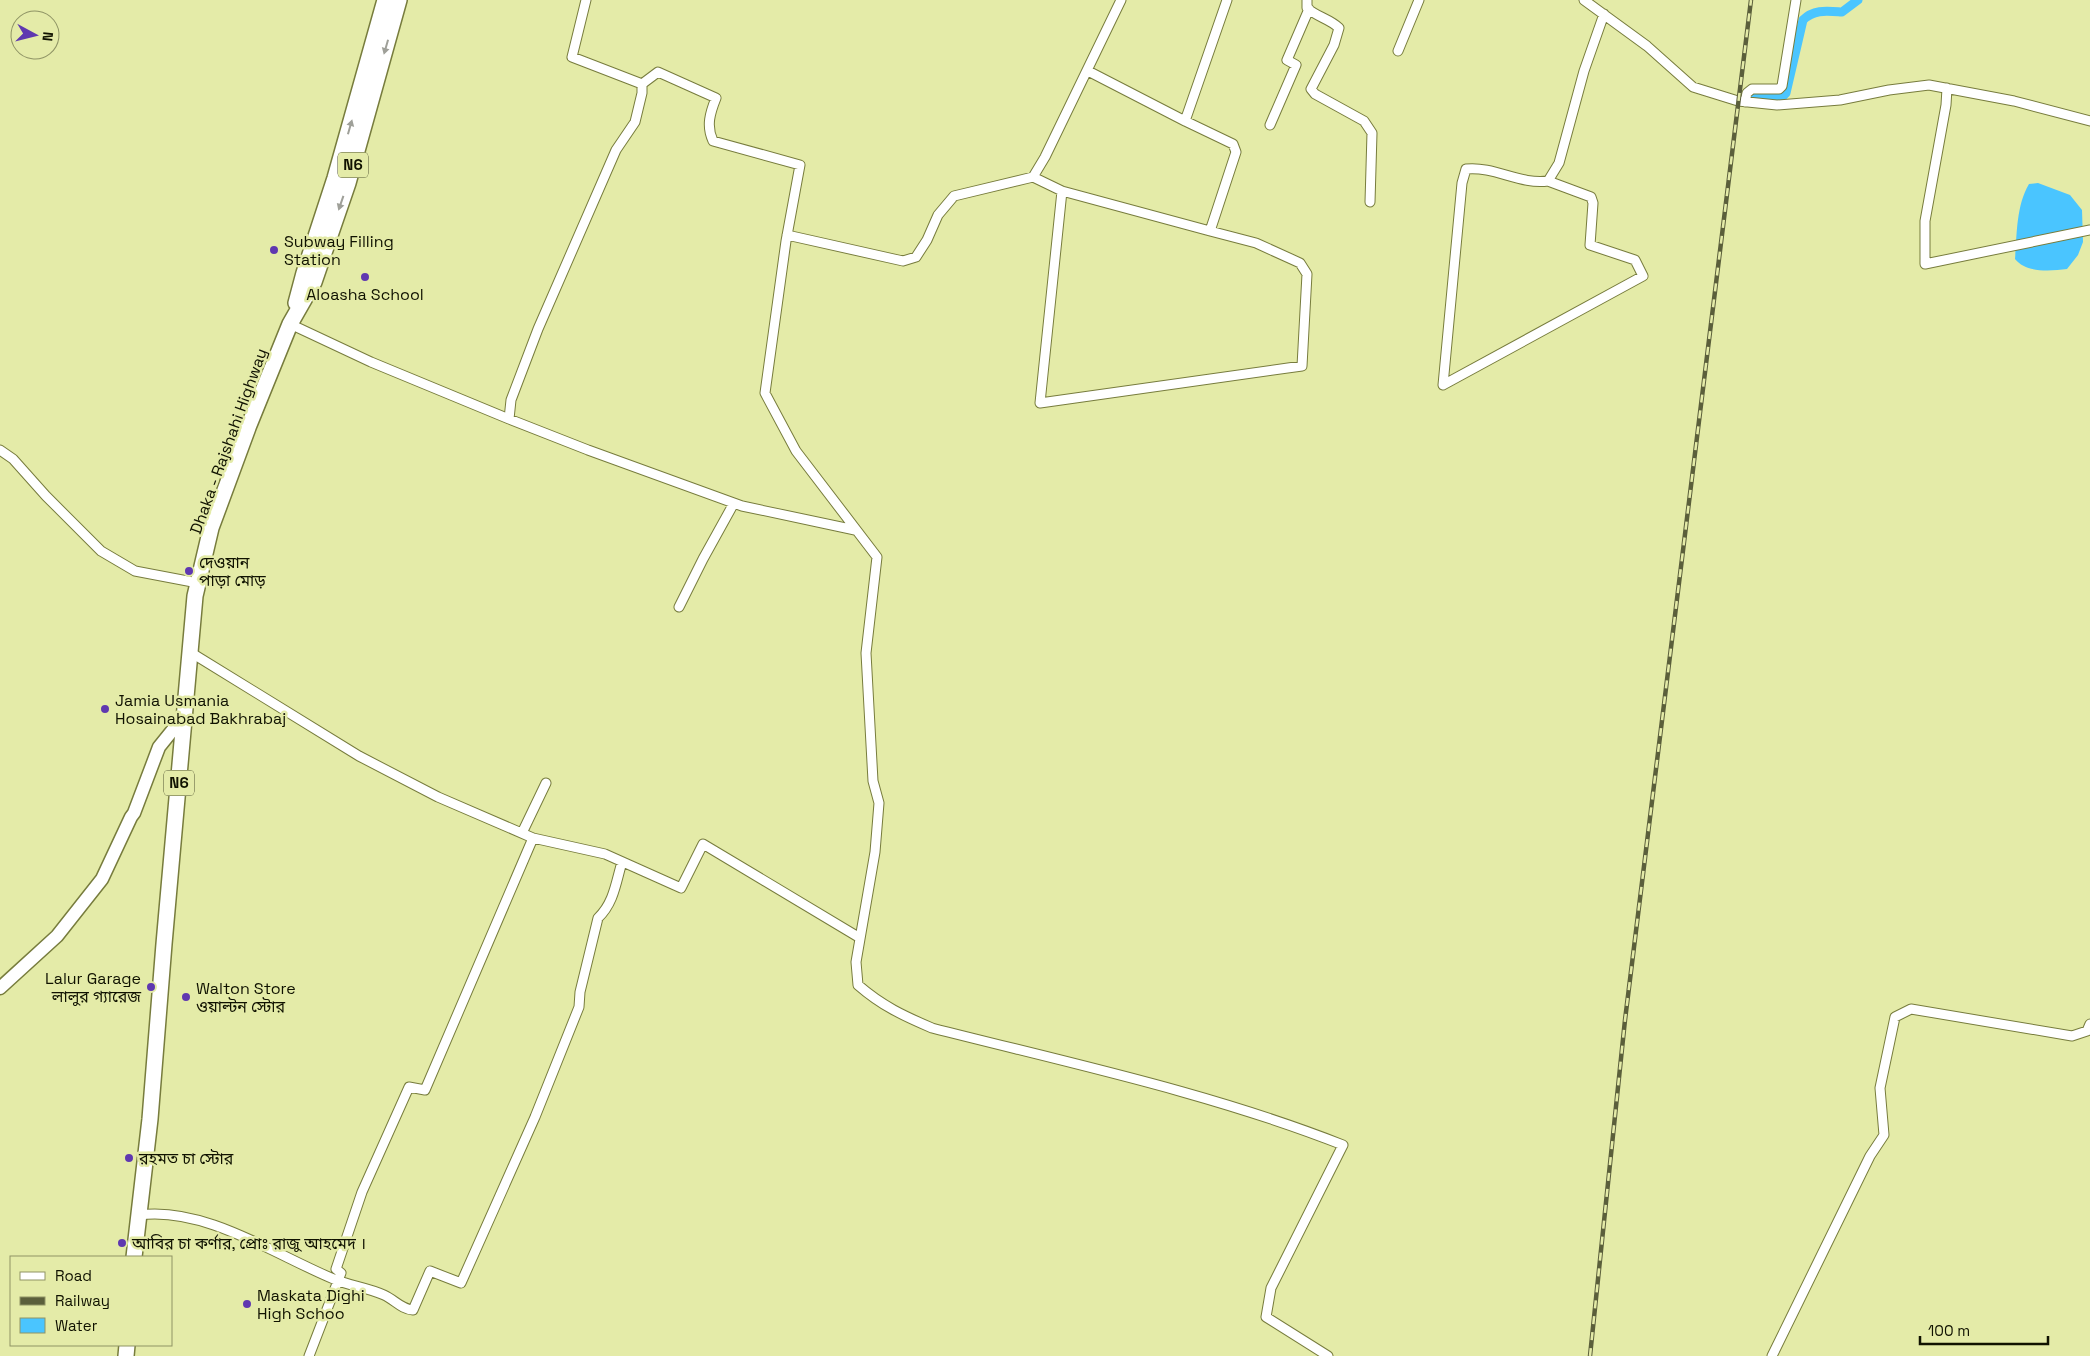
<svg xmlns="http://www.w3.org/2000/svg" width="2090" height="1356" viewBox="0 0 2090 1356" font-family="'Space Grotesk','Noto Sans Bengali',sans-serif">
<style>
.water{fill:#4ac5ff}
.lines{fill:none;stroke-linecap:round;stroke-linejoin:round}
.canal{stroke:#4ac5ff;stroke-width:9}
.street-casing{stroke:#777c3d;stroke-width:11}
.secondary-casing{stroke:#777c3d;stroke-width:15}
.highway-casing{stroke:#777c3d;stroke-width:18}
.street{stroke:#fff;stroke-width:9}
.secondary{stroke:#fff;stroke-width:12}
.highway{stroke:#fff;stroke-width:15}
.rail-casing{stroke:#5b5f3b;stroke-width:4.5}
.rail{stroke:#e4eba8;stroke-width:2.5;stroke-dasharray:8;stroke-linecap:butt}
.oneway{fill:#9fa099}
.poi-dot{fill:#5f38b0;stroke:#e4eba8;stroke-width:2}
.labels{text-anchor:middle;stroke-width:5;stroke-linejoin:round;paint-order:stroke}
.shield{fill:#e4eba8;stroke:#505332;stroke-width:1}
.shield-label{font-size:15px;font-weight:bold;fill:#101200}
.poi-label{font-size:16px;fill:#101200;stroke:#e4eba8;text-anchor:start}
.street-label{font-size:16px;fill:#101200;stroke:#e4eba8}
</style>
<rect width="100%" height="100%" fill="#e4eba8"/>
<path class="water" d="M2038 183 2070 195 2082 210 2083 242 2078 255 2067 269C2050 271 2026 273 2015 259 2017 235 2016 206 2029 184Z"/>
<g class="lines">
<path class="canal" d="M1753 97 1783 96 1786 93 1803 20C1814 9 1827 11 1842 12L1858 0"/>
<g class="street-casing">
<path id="street" d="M586 0 572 57 642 84V93L635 122 616 150 538 329 511 400 509 419 588 450 742 506 855 530
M1307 0V8C1317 17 1330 19 1339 28L1334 45 1311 89 1315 94 1364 121 1372 133 1370 202
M1584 0 1647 46 1693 87 1738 101 1777 105 1840 100 1889 90 1929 85 2014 101 2090 121
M1398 51 1419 0
M1088 71 1185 121
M642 84 658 72 716 98C710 113 706 126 713 141L800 165 786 241 765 393 796 451 877 557 866 653 873 781 879 803 875 852 856 962 858 985C882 1006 904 1016 932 1028 1069 1063 1211 1093 1343 1145L1271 1288 1266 1317 1328 1356
M1947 88 1946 105 1925 221V264L2090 230
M1745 102 1747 93 1752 89H1779L1782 86 1796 0
M1270 125 1296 65 1287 60 1309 9
M1033 177 1045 157 1121 0
M1062 191 1210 231
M787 235 903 261 916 257 927 240 938 215 954 196 1033 177 1062 191 1040 403 1302 366 1307 274 1300 263 1256 243 1210 231 1236 152 1233 144 1185 121 1227 0
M290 324 371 362 509 419
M1443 385 1462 183 1466 169C1495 166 1520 185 1548 181L1559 163 1584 71 1604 14
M1443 385 1643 276 1635 260 1590 245 1593 203 1591 197 1548 181
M0 450 13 459 46 496 101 551 135 571 198 583
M679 607 703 559 734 503
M190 652 359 756 438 797 533 838 425 1090 409 1087 362 1192 336 1269 341 1273 309 1356
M522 833 546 783
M533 838 605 854 681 888 703 844 860 938
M139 1215C205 1206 277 1256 336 1280 352 1286 369 1288 384 1295 395 1300 401 1309 413 1310L430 1271 461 1283 535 1117 579 1007 580 992 598 918C614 903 616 882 622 862
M1772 1356 1870 1156 1884 1135 1880 1088 1895 1017 1911 1009 2072 1036 2087 1031 2090 1024"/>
</g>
<g class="secondary-casing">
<path id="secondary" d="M0 988 57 936 102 879 131 817 134 813 159 747 184 716"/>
</g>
<g class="highway-casing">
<path id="highway" d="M296 303 304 273 335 178 385 0
M134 1257 150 1119 164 944 195 596 211 528 249 425 290 324 314 282 348 183 399 0
M126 1356 127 1345"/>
</g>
<use href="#street" class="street"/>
<use href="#secondary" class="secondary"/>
<use href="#highway" class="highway"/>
<g class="rail-casing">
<path id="rail" d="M1590 1356 1625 1020 1751 0"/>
</g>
<use href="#rail" class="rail"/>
</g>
<defs><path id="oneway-solid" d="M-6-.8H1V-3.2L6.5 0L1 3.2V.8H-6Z" transform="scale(1.25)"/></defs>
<g class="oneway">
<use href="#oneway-solid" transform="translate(386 47) rotate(106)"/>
<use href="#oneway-solid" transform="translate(350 127) rotate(-74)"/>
<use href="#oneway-solid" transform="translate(341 203) rotate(109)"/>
</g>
<g class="poi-dot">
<circle cx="274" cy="250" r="5"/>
<circle cx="365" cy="277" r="5"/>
<circle cx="189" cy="571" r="5"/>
<circle cx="105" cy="709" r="5"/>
<circle cx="151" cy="987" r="5"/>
<circle cx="186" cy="997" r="5"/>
<circle cx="129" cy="1158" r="5"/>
<circle cx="122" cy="1243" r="5"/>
<circle cx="247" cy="1304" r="5"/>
</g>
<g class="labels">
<g class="shield">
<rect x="338" y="152.5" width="30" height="25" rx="4"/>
<rect x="164" y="770.5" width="30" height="25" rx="4"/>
</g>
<g class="shield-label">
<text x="353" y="170">N6</text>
<text x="179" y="788">N6</text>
</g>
<g class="poi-label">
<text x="284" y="247">Subway Filling<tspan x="284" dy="18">Station</tspan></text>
<text x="365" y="300" text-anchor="middle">Aloasha School</text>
<text x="199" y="568">দেওয়ান<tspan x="199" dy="18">পাড়া মোড়</tspan></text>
<text x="115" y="706">Jamia Usmania<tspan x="115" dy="18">Hosainabad Bakhrabaj</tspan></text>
<text x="141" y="984" text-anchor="end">Lalur Garage<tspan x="141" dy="18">লালুর গ্যারেজ</tspan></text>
<text x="196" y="994">Walton Store<tspan x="196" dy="18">ওয়াল্টন স্টোর</tspan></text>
<text x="139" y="1164">রহমত চা স্টোর</text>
<text x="132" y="1249">আবির চা কর্ণার, প্রোঃ রাজু আহমেদ ।</text>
<text x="257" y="1301">Maskata Dighi<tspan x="257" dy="18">High Schoo</tspan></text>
</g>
<g class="street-label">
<text transform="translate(228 441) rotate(-70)" y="6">Dhaka - Rajshahi Highway</text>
</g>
</g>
<rect x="10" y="1256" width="162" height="90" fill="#e4eba8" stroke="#8f9465"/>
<rect x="20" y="1272" width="25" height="8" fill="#ffffff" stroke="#8f9465"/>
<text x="55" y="1281" font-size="15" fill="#101200">Road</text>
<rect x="20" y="1297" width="25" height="8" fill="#5b5f3b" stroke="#8f9465"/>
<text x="55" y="1306" font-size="15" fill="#101200">Railway</text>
<rect x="20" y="1318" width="25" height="15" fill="#4ac5ff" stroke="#8f9465"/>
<text x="55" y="1331" font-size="15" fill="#101200">Water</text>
<g transform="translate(35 35) rotate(97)"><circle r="24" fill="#e4eba8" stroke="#8f9465"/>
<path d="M0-4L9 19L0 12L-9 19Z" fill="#5f38b0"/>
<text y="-8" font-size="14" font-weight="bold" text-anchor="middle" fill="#101200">N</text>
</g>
<path d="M1920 1336v8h128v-8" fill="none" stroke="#101200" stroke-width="2.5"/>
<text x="1928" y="1336" font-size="15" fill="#101200" stroke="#e4eba8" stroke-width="4" paint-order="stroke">100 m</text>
</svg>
